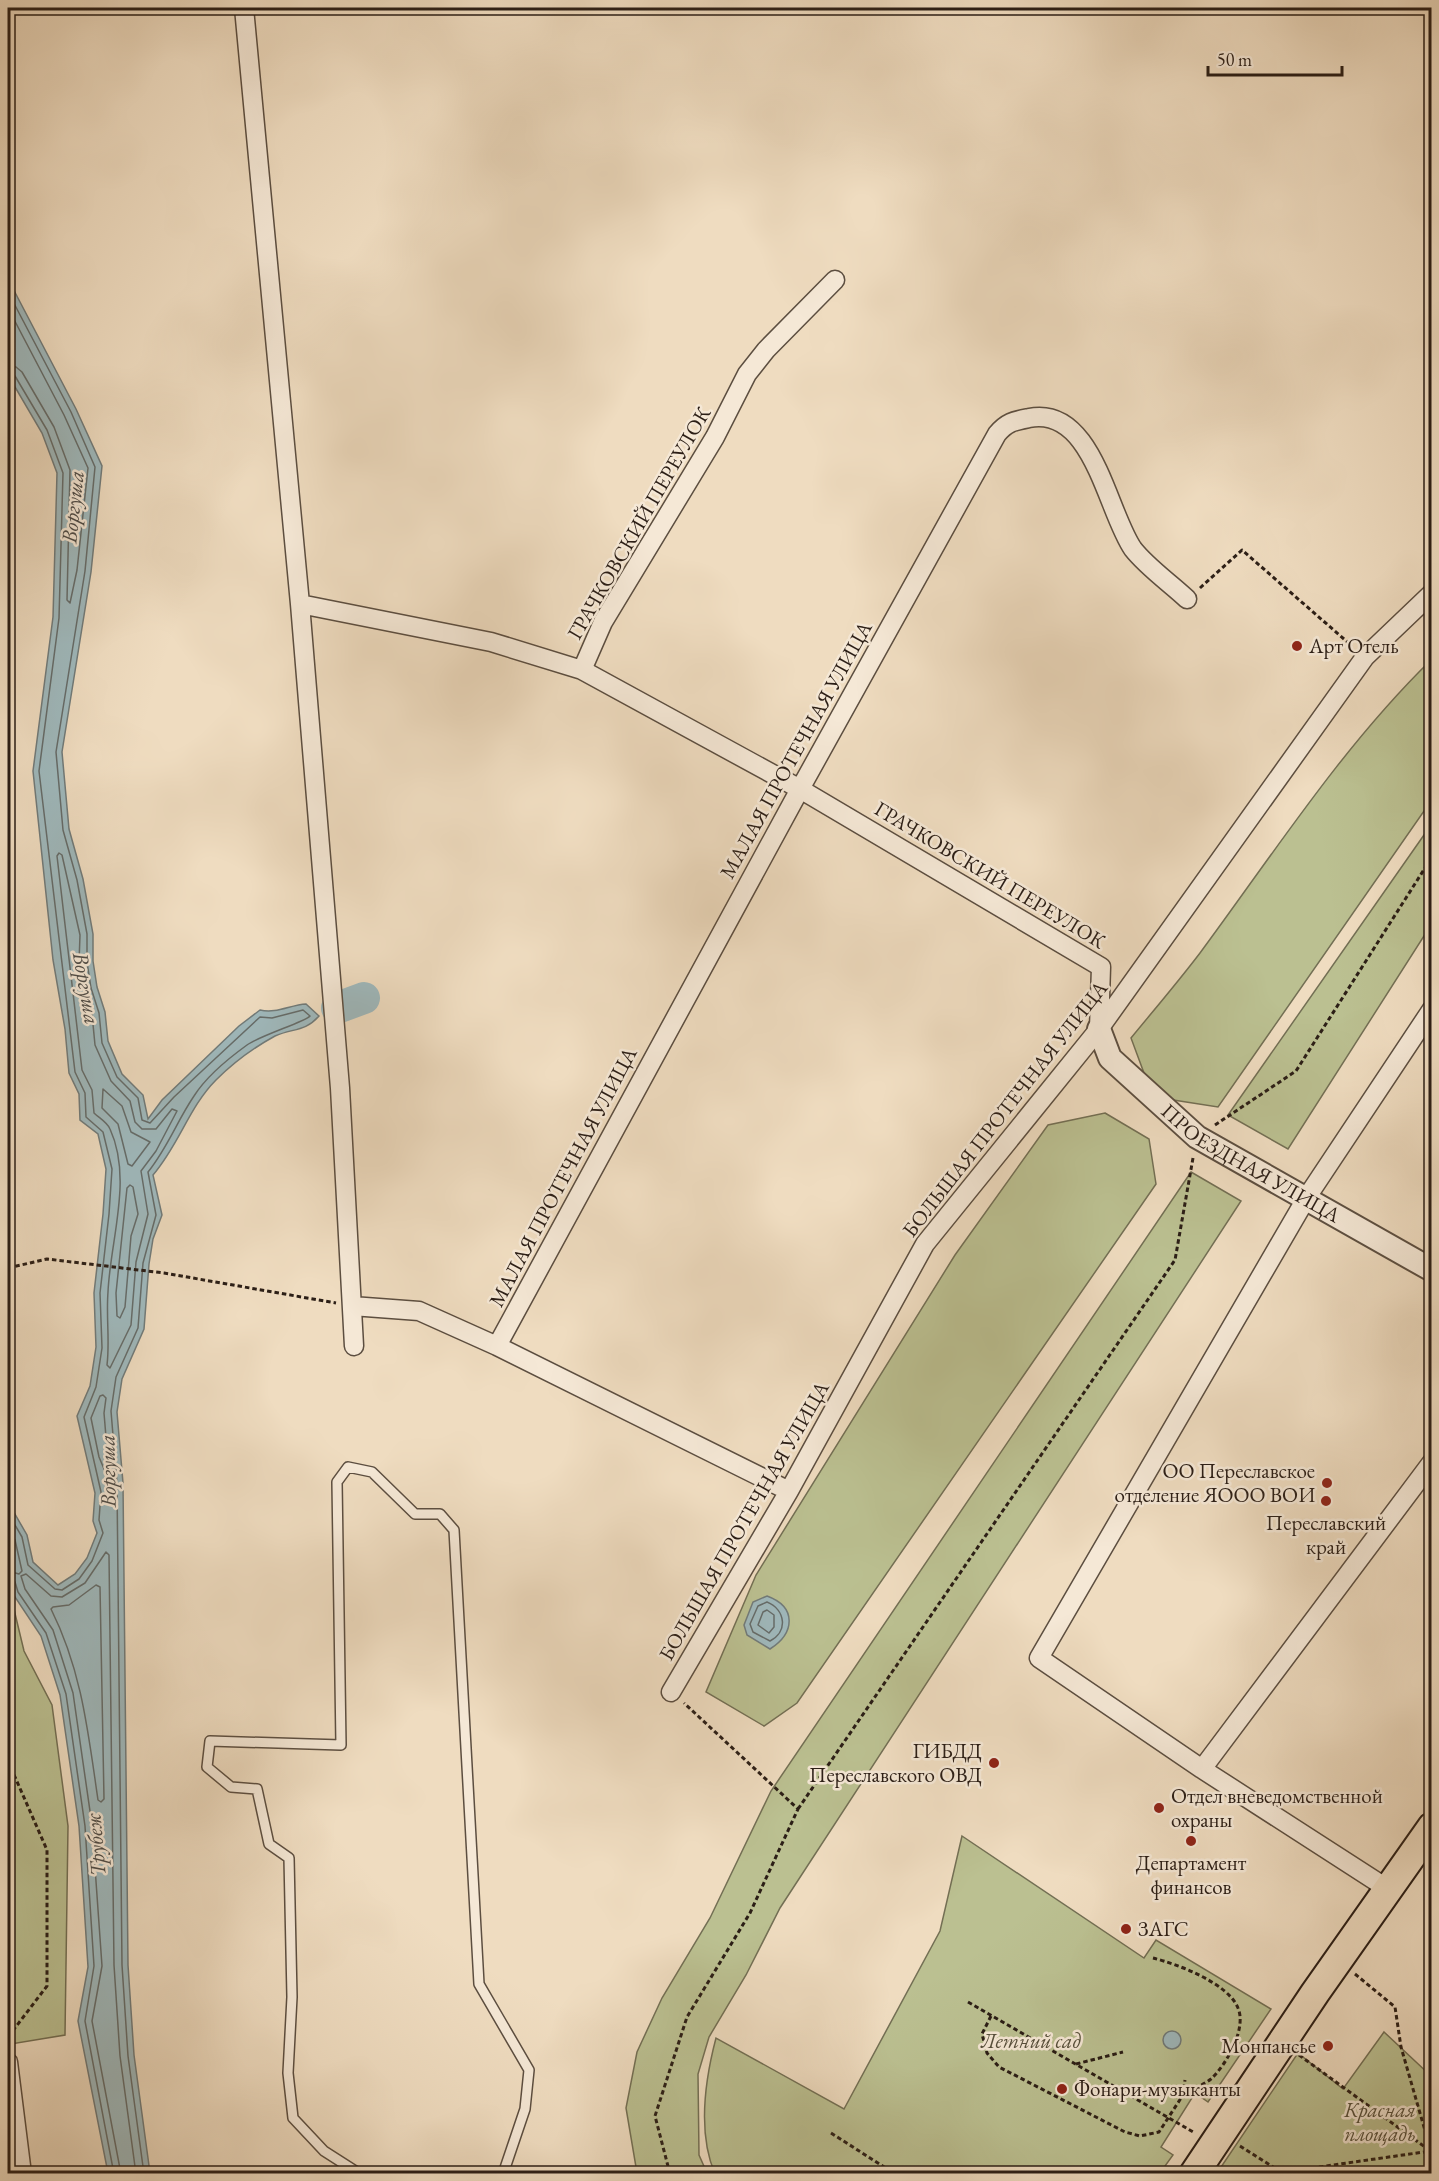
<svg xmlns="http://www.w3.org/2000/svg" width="1439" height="2181" viewBox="0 0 1439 2181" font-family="'EB Garamond',serif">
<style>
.green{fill:#bbc091;stroke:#736f54;stroke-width:1.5}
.water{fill:#9fb9bd;stroke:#717b7a;stroke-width:1.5}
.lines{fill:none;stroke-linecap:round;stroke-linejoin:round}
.shore{stroke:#656c6a;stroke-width:1.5}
.river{stroke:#9fb9bd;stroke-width:32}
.service-casing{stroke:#5c4e40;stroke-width:12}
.minor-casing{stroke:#5c4e40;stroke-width:21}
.tertiary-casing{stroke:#5c4e40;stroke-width:26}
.primary-casing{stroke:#2b1e16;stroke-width:32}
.path{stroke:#2b1e16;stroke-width:3;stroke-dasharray:4.5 3;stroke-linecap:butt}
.service{stroke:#f5e8d6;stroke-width:9}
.minor{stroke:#f5e8d6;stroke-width:18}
.tertiary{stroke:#f5e8d6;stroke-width:22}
.primary{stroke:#efdcc0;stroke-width:28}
.poi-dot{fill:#8f2418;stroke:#f5e8d6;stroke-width:2}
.labels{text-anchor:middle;stroke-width:5;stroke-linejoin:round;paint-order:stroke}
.street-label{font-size:21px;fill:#2b1e16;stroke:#f5e8d6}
.poi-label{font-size:21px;fill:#2b1e16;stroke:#f5e8d6;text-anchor:start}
.park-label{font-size:21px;font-style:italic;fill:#564f3b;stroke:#f5e8d6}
.water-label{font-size:22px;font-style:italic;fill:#4e4c48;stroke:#f5e8d6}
</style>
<rect width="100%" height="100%" fill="#efdcc0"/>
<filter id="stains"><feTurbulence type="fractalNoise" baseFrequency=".00333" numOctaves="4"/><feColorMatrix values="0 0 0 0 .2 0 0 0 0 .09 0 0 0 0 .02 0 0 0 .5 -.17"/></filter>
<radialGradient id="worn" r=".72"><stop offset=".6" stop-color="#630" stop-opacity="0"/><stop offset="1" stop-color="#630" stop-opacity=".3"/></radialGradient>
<path class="green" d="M1431 660V801L1218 1107 1167 1099 1144 1073 1131 1038C1154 1010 1178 982 1200 953 1274 853 1342 747 1431 660Z
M1431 825V925L1288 1149 1228 1115Z
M1105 1113 1149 1139 1156 1184 797 1703 764 1726 706 1692 756 1575 955 1255 1048 1125Z
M1191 1172 1241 1201 780 1908 746 1975 709 2037 698 2074 699 2155 707 2173H637L626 2108 637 2052 662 1998 710 1918 771 1791Z
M12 1601 24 1651 52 1705 68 1826 65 2035 11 2044 8 2035V1602Z
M962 1836 1144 1958 1156 1940 1271 2009 1208 2102 1195 2093 1161 2147 1173 2155 1160 2173 715 2174C697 2132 705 2080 716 2038L844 2109 940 1931Z
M1384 2032 1431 2076V2173H1217L1298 2053 1343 2089Z"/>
<path class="water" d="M8 279 76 409 102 466 91 572 62 752 69 829 83 879 93 934V961L97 987 105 1012 108 1041 122 1074 143 1095 148 1119 162 1100 239 1026 260 1010C276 1014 290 1005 306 1004L319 1016C305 1032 293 1028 275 1036 253 1048 234 1062 216 1080 189 1107 179 1145 153 1175L162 1215 153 1239 149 1264 144 1329 122 1379 117 1412 123 1483 128 1965 134 2055 150 2173H108L78 2021 88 1967 79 1826 60 1695 41 1636 13 1594 8 1572V1502L27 1535 33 1562 58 1585 75 1574 87 1558 97 1533 93 1521 95 1493 77 1416 90 1386 96 1347 94 1293 103 1214 106 1169 98 1134 80 1120 79 1094 69 1073 65 1029 53 960 33 771 53 617 57 473 42 433 8 375Z
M767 1596C797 1607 795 1633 770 1649L747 1635 744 1625 753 1602Z
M1163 2040a9 9 0 1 1 18 0a9 9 0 1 1-18 0Z"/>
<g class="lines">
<path class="shore" d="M8 292 71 412 95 467 85 571 56 752 63 830 77 880 87 934V962L91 988 99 1013 102 1043 117 1077 138 1098 142 1120 150 1123 174 1097 260 1017 272 1018 303 1010 310 1016C307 1021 259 1036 247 1045 229 1058 206 1077 194 1096 177 1121 168 1147 148 1172L156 1215 143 1263 138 1328 116 1377 111 1411 117 1484 122 1965 128 2056 144 2174
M8 308 64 415 88 468 77 570 70 603 67 600 70 470 54 427 22 372 16 367 8 365
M8 373 15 376 47 430 63 473 59 618 39 771 75 1072 85 1093 86 1117 103 1132 112 1169 109 1214 100 1293 102 1348 96 1387 84 1417 101 1492 99 1520 103 1533 92 1561 79 1579 62 1590 55 1589 28 1565 22 1537 8 1513
M59 853 62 855 80 935 79 963 84 990 92 1014 95 1045 111 1081 130 1101 135 1122 142 1129H156L172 1109 177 1111 156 1151 141 1171 148 1214 136 1262 131 1325 110 1368 107 1365C110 1341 106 1317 108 1292 110 1241 133 1179 110 1129 107 1122 99 1118 94 1113L92 1090 82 1070 57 856Z
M103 1089 122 1106 131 1132 150 1142 132 1166 128 1164 118 1124 102 1108Z
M130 1185 133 1187 138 1214 131 1236 125 1307 120 1318 117 1316 116 1293 127 1188Z
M103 1395 106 1398 104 1413 109 1473 107 1476 99 1457 91 1418 100 1396Z
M8 1528 15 1540 22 1571 19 1574 8 1571
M8 1578 15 1582 18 1592 46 1633 66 1694 85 1826 94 1966 85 2021 114 2174
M96 1585 100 1587 104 1799 101 1802 98 1800C88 1732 82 1671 51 1609L53 1607 69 1605Z
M767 1602C786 1610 788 1632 770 1641L753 1632 750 1624 758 1606Z
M767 1610 774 1615V1627L769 1633 758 1625 763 1612Z
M121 2174 92 2021 102 1966 92 1825 73 1693 53 1630 25 1589 21 1576 26 1574 51 1596 62 1597 85 1583 106 1552 109 1555 114 1965 120 2056 136 2174"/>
<path class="river" d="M337 1008 364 998"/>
<g class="service-casing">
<path id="service" d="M360 2174 324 2151 293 2118 288 2073 292 1997 289 1858 269 1844 257 1789 231 1787 207 1767 210 1741 341 1745 337 1482 348 1467 372 1472 415 1514H440L454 1530 479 1984 529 2070 525 2109 503 2174"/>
</g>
<g class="minor-casing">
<path id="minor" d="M244 8 300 604 340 1088 354 1346
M835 280 766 350 747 374 715 437 603 622 582 670 800 789 1101 967 1099 1029
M300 604 491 642 582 670
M352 1306 419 1311 497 1346 789 1491
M497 1346 800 789 997 434C1007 422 1014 421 1029 418 1093 405 1107 512 1133 549 1147 567 1170 583 1187 599
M671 1692 789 1491 925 1244 1099 1029 1365 657 1432 593
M1202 1769 1432 1462
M1388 1889 1202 1769 1039 1658 1307 1197 1432 1009
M8 2062 22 2174"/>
</g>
<g class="tertiary-casing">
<g id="tertiary">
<path id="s1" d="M1099 1029 1110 1058 1197 1137 1432 1270"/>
</g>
</g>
<g class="primary-casing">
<path id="primary" d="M1194 2174 1315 1993 1432 1827"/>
</g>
<path class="path" d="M1200 588 1242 550 1352 646
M1215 1125 1296 1071 1432 857
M8 1268 47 1259 164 1273 336 1303
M8 1761 47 1850V1986L8 2037
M798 1809 1175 1260 1193 1158
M1153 1958C1177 1964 1228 1983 1238 2008 1247 2029 1226 2065 1211 2079 1203 2085 1192 2090 1183 2095
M1355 1974 1395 2007 1401 2047 1432 2155
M968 2002 1195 2133
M991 2016 982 2034 987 2053 999 2067 1125 2132 1140 2136 1159 2132 1183 2095 1185 2080
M1299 2055 1429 2150
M1076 2064 1123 2052
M831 2133 895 2174
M1240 2146 1284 2174
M1319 2167 1431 2151
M670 2174 655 2116 687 2017 750 1913 798 1809 684 1703"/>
<use href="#service" class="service"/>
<use href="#minor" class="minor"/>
<use href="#tertiary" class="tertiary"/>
<use href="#primary" class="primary"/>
</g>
<g class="poi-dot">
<circle cx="1297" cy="646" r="6"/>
<circle cx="1327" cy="1483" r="6"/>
<circle cx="1326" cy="1501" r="6"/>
<circle cx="994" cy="1763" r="6"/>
<circle cx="1159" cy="1808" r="6"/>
<circle cx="1191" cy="1841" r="6"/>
<circle cx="1126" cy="1929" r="6"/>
<circle cx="1328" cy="2046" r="6"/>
<circle cx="1062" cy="2089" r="6"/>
</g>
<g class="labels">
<g class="street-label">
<text transform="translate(639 523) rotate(-60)" y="7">ГРАЧКОВСКИЙ ПЕРЕУЛОК</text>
<text transform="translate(796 750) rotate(-61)" y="7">МАЛАЯ ПРОТЕЧНАЯ УЛИЦА</text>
<text transform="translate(990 875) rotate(31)" y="7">ГРАЧКОВСКИЙ ПЕРЕУЛОК</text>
<text transform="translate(1005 1109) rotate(-52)" y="7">БОЛЬШАЯ ПРОТЕЧНАЯ УЛИЦА</text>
<text dy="7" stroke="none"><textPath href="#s1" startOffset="208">ПРОЕЗДНАЯ УЛИЦА</textPath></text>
<text transform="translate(563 1177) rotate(-62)" y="7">МАЛАЯ ПРОТЕЧНАЯ УЛИЦА</text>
<text transform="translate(744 1521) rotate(-60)" y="7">БОЛЬШАЯ ПРОТЕЧНАЯ УЛИЦА</text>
</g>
<g class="poi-label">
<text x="1309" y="653">Арт Отель</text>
<text x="1315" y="1478" text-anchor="end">ОО Переславское<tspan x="1315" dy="24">отделение ЯООО ВОИ</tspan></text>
<text x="1326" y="1530" text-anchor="middle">Переславский<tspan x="1326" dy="24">край</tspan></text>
<text x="982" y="1758" text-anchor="end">ГИБДД<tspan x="982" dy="24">Переславского ОВД</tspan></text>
<text x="1171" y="1803">Отдел вневедомственной<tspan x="1171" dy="24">охраны</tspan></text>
<text x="1191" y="1870" text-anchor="middle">Департамент<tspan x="1191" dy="24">финансов</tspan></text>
<text x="1138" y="1936">ЗАГС</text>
<text x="1316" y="2053" text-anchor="end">Монпансье</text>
<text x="1074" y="2096">Фонари-музыканты</text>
</g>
<g class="park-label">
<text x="1031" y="2048">Летний сад</text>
<text x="1380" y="2117">Красная<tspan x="1380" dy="24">площадь</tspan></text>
</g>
<g class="water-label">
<text transform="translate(72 507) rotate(-84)" y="8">Воргуша</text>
<text transform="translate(87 988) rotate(80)" y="8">Воргуша</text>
<text transform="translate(107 1471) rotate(-91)" y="8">Воргуша</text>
<text transform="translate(95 1845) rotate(-95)" y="8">Трубеж</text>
</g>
</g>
<rect width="1439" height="2181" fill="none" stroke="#efdcc0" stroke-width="30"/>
<rect x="9" y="9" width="1421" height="2163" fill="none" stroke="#2b1e16" stroke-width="3"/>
<rect x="15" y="15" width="1409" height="2151" fill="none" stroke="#2b1e16" stroke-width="1.5"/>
<path d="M1208 66v9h134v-9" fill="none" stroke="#2b1e16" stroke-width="3"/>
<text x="1217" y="66" font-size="18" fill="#2b1e16" stroke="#f5e8d6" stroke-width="4.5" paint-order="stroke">50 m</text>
<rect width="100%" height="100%" filter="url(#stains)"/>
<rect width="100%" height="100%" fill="url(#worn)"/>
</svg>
